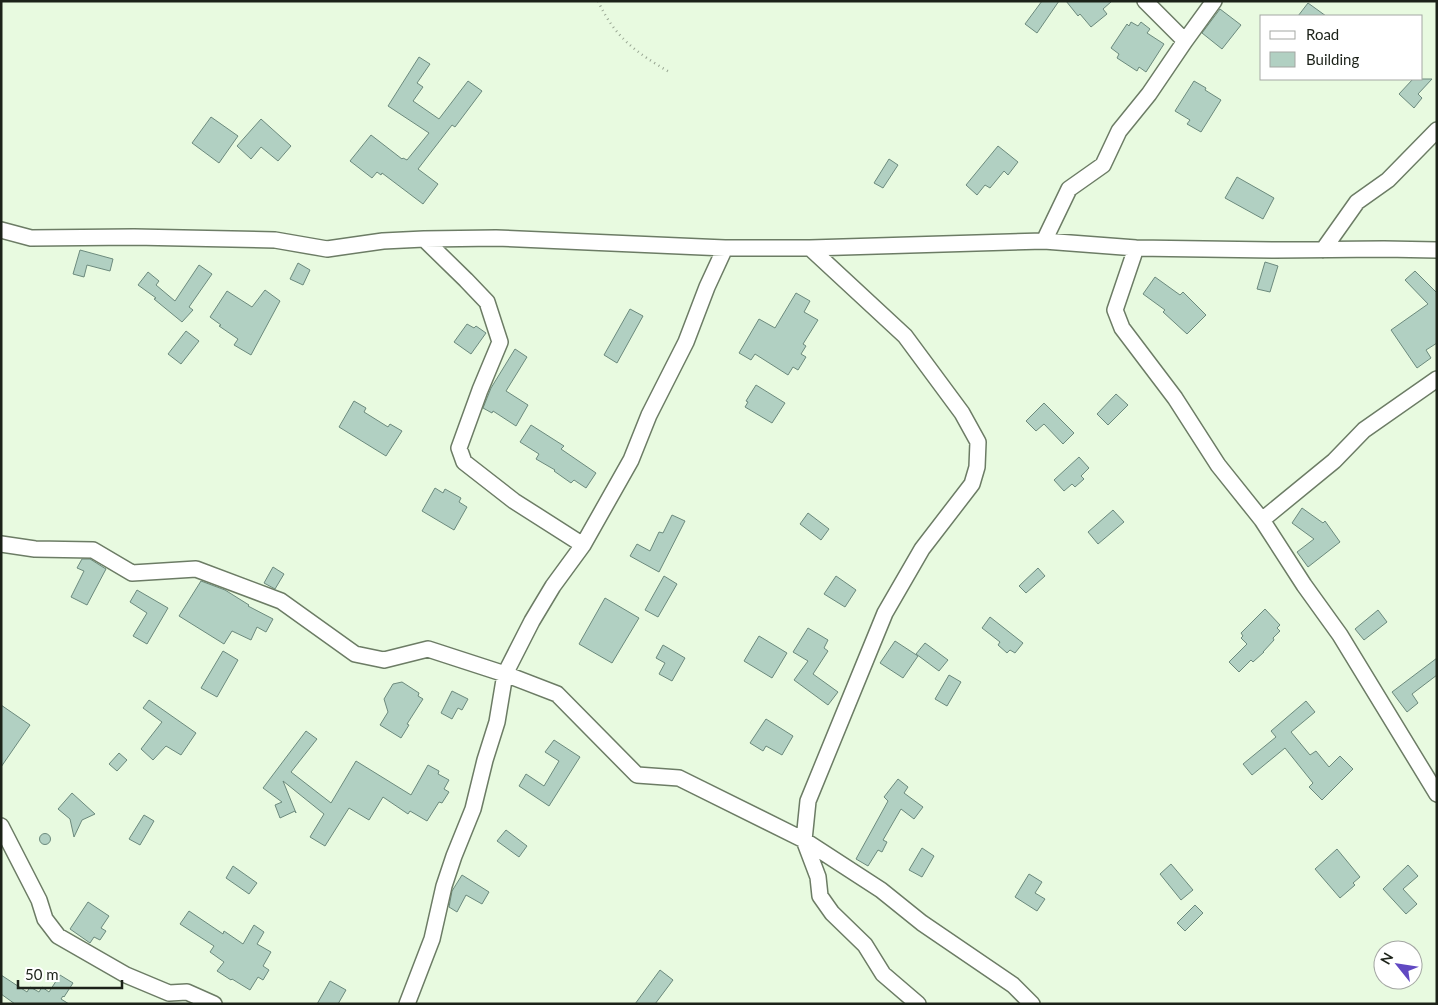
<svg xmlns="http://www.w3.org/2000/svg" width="1438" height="1005" viewBox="0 0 1438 1005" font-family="Lato,sans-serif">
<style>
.building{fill:#b1d0c2;stroke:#6c8a7d}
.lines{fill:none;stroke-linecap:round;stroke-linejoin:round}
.minor-casing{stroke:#6c7c65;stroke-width:18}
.path{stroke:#97a491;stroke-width:2.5;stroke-dasharray:1 4;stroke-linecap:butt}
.minor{stroke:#fff;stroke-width:15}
</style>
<rect width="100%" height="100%" fill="#e8fae0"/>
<path class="building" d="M1042 1H1059L1037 33 1025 24Z
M1066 1H1112L1103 9 1107 14 1091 27 1080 14 1078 16Z
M1308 3 1326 16H1298Z
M1220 9 1241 25 1222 49 1202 33Z
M1131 22 1138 26 1141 22 1150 29 1147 33 1164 44 1146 72 1139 67 1137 71 1117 58 1119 54 1111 48 1127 24 1129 26Z
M419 57 430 64 417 83 423 87 413 101 439 119 468 81 482 91 455 127 452 125 418 169 438 184 423 204 382 173 381 175 377 172 372 178 350 161 371 135 402 159 403 158 407 160 429 133 388 106Z
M1413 79H1432L1418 94 1422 98 1414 108 1399 94Z
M1194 81 1206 88 1205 90 1221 100 1201 132 1187 124 1190 120 1175 111Z
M211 117 238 136 219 163 192 143Z
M261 119 291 146 278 161 261 147 251 159 237 146Z
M998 146 1018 162 1008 175 1004 171 990 188 985 185 977 195 966 185Z
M889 159 898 165 883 188 874 183Z
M1237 177 1274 198 1263 219 1225 198Z
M80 250 113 259 110 271 87 265 84 277 73 274Z
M1265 262 1278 266 1270 292 1257 289Z
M298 263 310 270 303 285 290 279Z
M199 265 212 274 189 307 193 310 182 322 154 299 156 298 138 285 148 272 159 281 156 285 175 301Z
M1415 271 1437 293V343L1426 350 1431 358 1417 368 1391 330 1428 304 1405 280Z
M1155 277 1180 295 1183 292 1206 315 1187 334 1163 312 1165 310 1143 294Z
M265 290 280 301 251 355 234 345 238 339 219 326 221 325 210 317 227 291 252 307Z
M796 293 810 301 804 312 818 320 803 344 806 346 801 354 806 357 798 370 793 367 788 375 755 354 751 360 739 353 759 319 775 328Z
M630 309 643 316 617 363 604 355Z
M467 324 474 328 476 326 486 333 471 354 454 342Z
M186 331 199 341 181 364 168 354Z
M515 349 527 357 506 391 528 405 516 426 493 411 492 413 483 408 491 388Z
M756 385 785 403 772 423 745 407 748 402 746 401Z
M1116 394 1128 405 1108 425 1097 414Z
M354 401 366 408 364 412 388 427 390 424 402 431 386 456 339 427Z
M1044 403 1074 433 1063 444 1044 424 1036 431 1026 421Z
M531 425 564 446 561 449 596 473 586 488 574 480 571 483 554 471 555 470 536 459 539 454 520 442Z
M1079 457 1089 468 1081 476 1084 479 1075 487 1072 484 1064 491 1054 480Z
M435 488 443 493 445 489 461 498 459 502 467 507 454 530 422 511Z
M1302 508 1323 523 1325 521 1340 542 1308 567 1297 552 1314 539 1292 523Z
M1113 510 1124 522 1098 544 1088 532Z
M808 513 829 529 821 540 800 524Z
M672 515 685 521 659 572 630 556 637 544 650 551 659 532 663 533Z
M82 559H90L106 569 87 605 71 597 84 571 77 568Z
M273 567 284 574 275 589 264 583Z
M1038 568 1045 576 1026 593 1019 586Z
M664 576 677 584 658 617 645 610Z
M836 576 856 590 845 607 824 594Z
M201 581 225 590 249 605 248 606 273 619 266 632 257 627 251 640 232 631 224 644 179 616Z
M137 590 168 608 147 644 133 636 147 613 130 602Z
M605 598 639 618 612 663 579 644Z
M1265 609 1280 625 1277 628 1280 631 1273 638 1274 640 1263 652H1264L1253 662 1251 660 1239 672 1229 662 1247 644 1241 638 1243 636 1241 633Z
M1378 610 1387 622 1364 640 1355 629Z
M990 617 1023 643 1015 653 1010 650 1007 653 998 645 1000 642 982 628Z
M808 628 828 640 824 648 828 651 813 674 838 692 828 705 794 680 808 661 793 652Z
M759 636 787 653 772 678 744 661Z
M895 641 918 656 903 678 880 663Z
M925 643 948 660 939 671 916 654Z
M663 645 685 658 672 681 659 674 665 663 656 658Z
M223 651 238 660 217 697 201 688Z
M1437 658V675L1412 694 1418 703 1407 712 1392 692Z
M949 675 961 682 947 706 935 699Z
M402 682 419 693 418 696 423 699 407 724 409 725 401 738 380 725 388 712 384 699 393 684Z
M452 691 468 699 462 710 458 708 452 719 441 713Z
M149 700 196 733 181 755 166 746 153 760 141 749 162 722 143 708Z
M1306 701 1315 712 1291 732 1310 755 1316 751 1329 767 1340 756 1353 769 1322 800 1309 787 1313 783 1285 748 1252 775 1243 764 1276 737 1271 731Z
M1 705 30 725 1 767Z
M766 719 793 736 782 755 766 746 763 751 750 743Z
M306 731 317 739 291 772 331 803 356 761 411 795 428 765 439 771 438 774 449 780 444 789 449 792 442 803 439 802 427 821 410 811 408 814 383 797 369 820 349 808 325 846 310 837 324 814 283 781 296 813 295 811 280 818 275 805 282 802 263 788Z
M554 740 580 757 549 806 519 786 526 774 544 786 559 761 545 752Z
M119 753 127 760 117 771 109 764Z
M898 779 908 787 904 793 923 807 914 819 901 809 883 840 887 842 882 852 878 850 868 866 856 859 888 801 884 797Z
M72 793 95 814 82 820 74 837 70 819 58 809Z
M144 815 154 821 140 845 129 839Z
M506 830 527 846 519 857 497 841Z
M39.5 839a5.5 5.5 0 1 1 11 0a5.5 5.5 0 1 1-11 0Z
M922 848 934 856 922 877 909 870Z
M1337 849 1360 877 1353 883 1355 885 1340 898 1315 869Z
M1171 864 1193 890 1181 900 1160 874Z
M1408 865 1418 876 1403 889 1417 904 1406 914 1383 889Z
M233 866 257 883 249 894 226 878Z
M1029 874 1042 882 1035 893 1045 899 1037 911 1015 897Z
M462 875 489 892 482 904 466 895 457 912 449 907 452 891Z
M88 902 109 916 101 928 106 931 100 940 94 937 90 943 70 929Z
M1195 905 1203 913 1185 931 1177 923Z
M189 911 223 934 224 931 243 944 254 925 264 932 257 944 271 952 263 966 269 970 263 980 258 977 250 990 232 979 231 980 217 971 224 962 210 952 214 946 180 924Z
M660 970 673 980 655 1004H635Z
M1 975 27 992 30 987 39 992 42 987 49 992 60 975 73 983 64 997 63 996 61 999 69 1004H15L1 994Z
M330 981 346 990 338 1004H317Z"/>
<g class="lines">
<g class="minor-casing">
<path id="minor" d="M1145 1 1185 41
M1 230 31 238 134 237 275 240 327 249 383 241 424 239 496 238 725 248H810L1044 241 1136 248 1275 250 1384 249 1437 250
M424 239 466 280 487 302 500 342 480 390 459 448 464 462 514 501 583 545
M1044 241 1069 189 1103 165 1119 131 1149 94 1185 41 1214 1
M810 248 905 336 962 413 978 442 977 467 972 484 922 549 885 613 808 801 804 840 818 877 820 896 832 913 865 945 883 974 918 1004
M1136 248 1115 310 1122 328 1175 398 1218 465 1262 520 1304 585 1340 635 1437 794
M1323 250 1357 202 1388 180 1437 130
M1262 520 1334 461 1364 430 1437 379
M1 544 35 549 93 550 132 573 196 569 281 601 355 654 384 660 428 649 505 674 557 694 637 775 679 778 804 840 881 890 922 923 1013 985 1032 1004
M1 826 39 900 45 919 58 936 126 975 169 993 187 992 214 1004
M407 1004 432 939 444 886 454 856 473 809 485 760 497 722 505 674 532 621 553 586 583 545 631 460 649 415 686 342 707 287 725 248"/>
</g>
<path class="path" d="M598 1C615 38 637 53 671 73"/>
<use href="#minor" class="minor"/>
</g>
<rect width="1438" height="1005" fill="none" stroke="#1c2219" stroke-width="5"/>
<rect x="1260" y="15" width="162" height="65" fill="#ffffff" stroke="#a4a7a3"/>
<rect x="1270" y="31" width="25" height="8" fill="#ffffff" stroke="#a4a7a3"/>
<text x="1306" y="40" font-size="15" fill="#1c2219">Road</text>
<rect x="1270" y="52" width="25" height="15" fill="#b1d0c2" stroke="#a4a7a3"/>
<text x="1306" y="65" font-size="15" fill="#1c2219">Building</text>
<g transform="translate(1398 965) rotate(300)"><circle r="24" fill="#ffffff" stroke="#a4a7a3"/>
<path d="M0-4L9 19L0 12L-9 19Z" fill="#6149c2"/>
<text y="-8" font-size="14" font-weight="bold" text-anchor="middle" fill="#1c2219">N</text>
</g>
<path d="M18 980v8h104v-8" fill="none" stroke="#1c2219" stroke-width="2.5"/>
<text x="25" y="980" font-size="15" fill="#1c2219" stroke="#ffffff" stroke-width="4" paint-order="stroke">50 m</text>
</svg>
